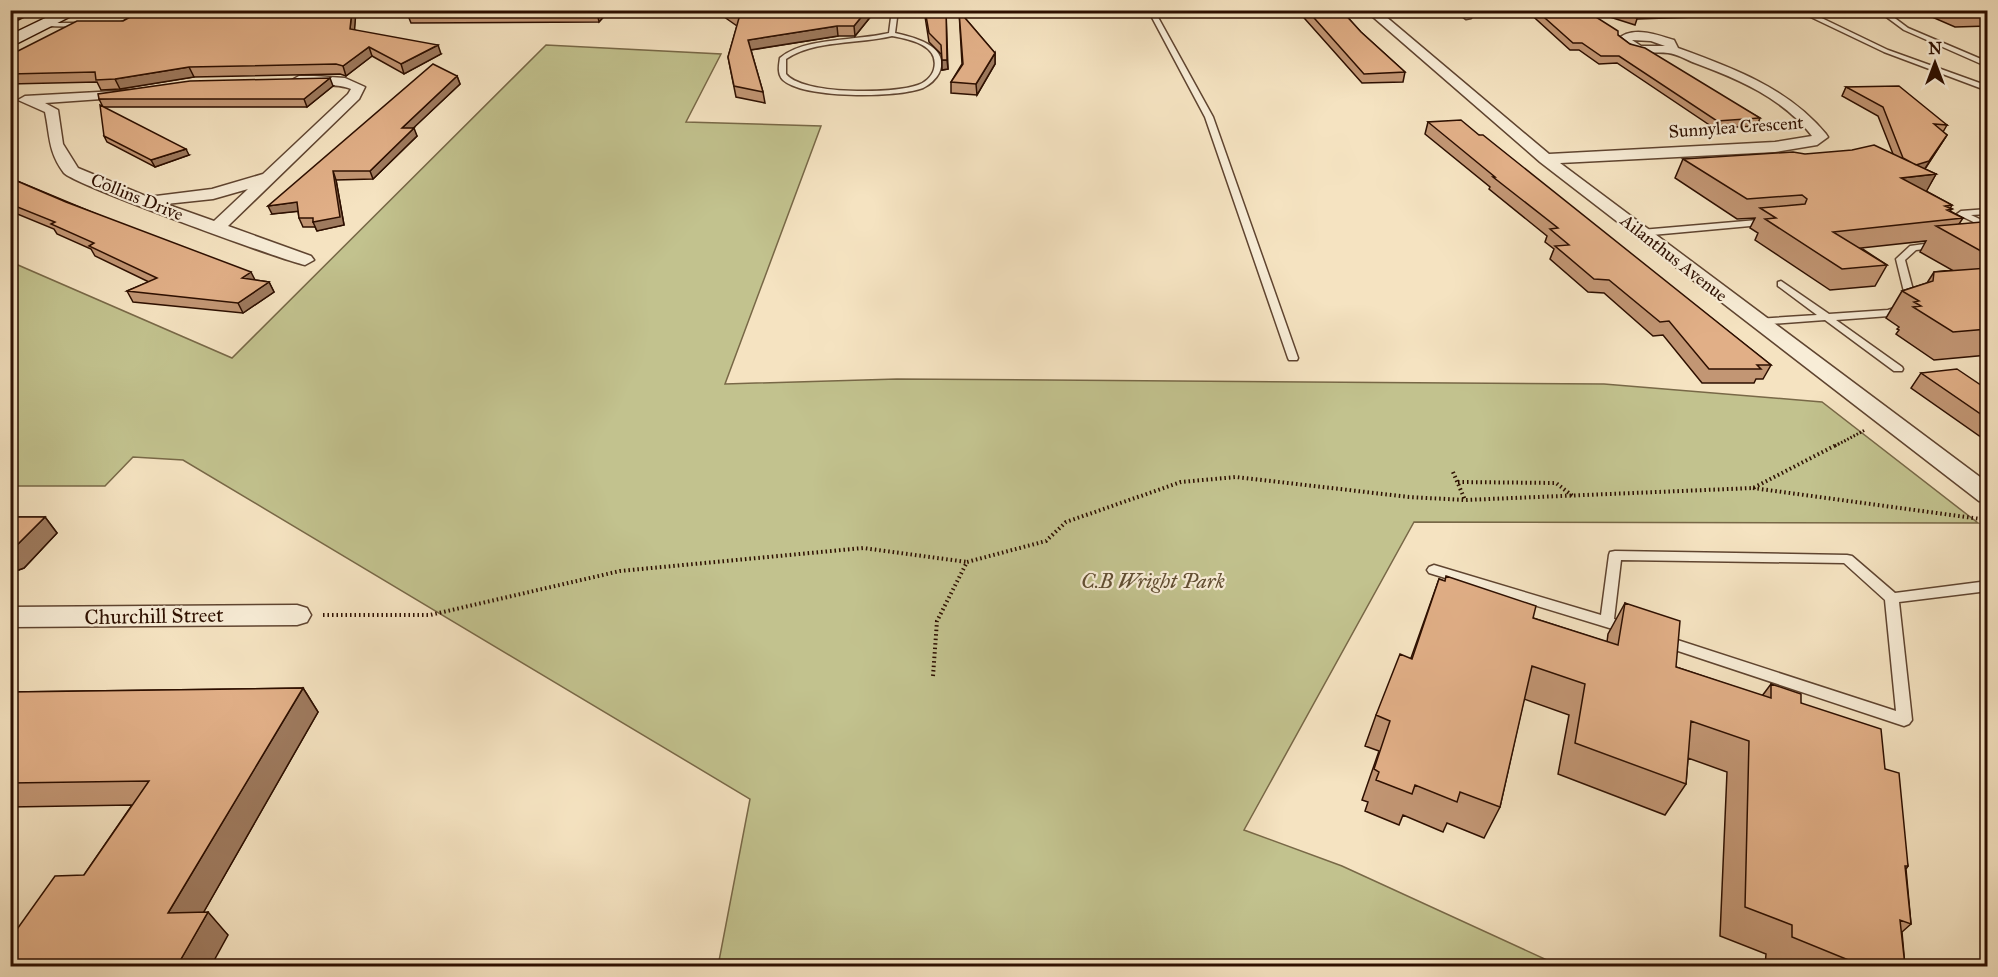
<svg xmlns="http://www.w3.org/2000/svg" width="1998" height="977" viewBox="0 0 1998 977" font-family="'IM FELL Great Primer',serif">
<style>
.green{fill:#c2c28e;stroke:#786847;stroke-width:1.5}
.lines{fill:none;stroke-linecap:round;stroke-linejoin:round}
.service-casing{stroke:#5f4430;stroke-width:3}
.minor-casing{stroke:#5f4430;stroke-width:3}
.secondary-casing{stroke:#2d0f00;stroke-width:3}
.path-far1{stroke:#2d0f00;stroke-width:3;stroke-dasharray:1.5 2;stroke-linecap:butt}
.path{stroke:#2d0f00;stroke-width:4;stroke-dasharray:1.5 3;stroke-linecap:butt}
.service{fill:#f8edd7;fill-rule:evenodd}
.minor{fill:#f8edd7;fill-rule:evenodd}
.secondary{fill:#f8edd7;fill-rule:evenodd}
.wall{fill:#c29674;stroke:#2d0f00;stroke-width:1.5}
.shaded-wall{fill:#9e7a5e;stroke:#2d0f00;stroke-width:1.5}
.building{fill:#e1af87;stroke:#2d0f00;stroke-width:1.5}
.labels{text-anchor:middle;stroke-width:4.5;stroke-linejoin:round;paint-order:stroke}
.far-street-label{font-size:18px;fill:#2d0f00;stroke:#f8edd7}
.park-label{font-size:21px;font-style:italic;fill:#614e32;stroke:#f8edd7}
.street-label{font-size:21px;fill:#2d0f00;stroke:#f8edd7}
</style>
<rect width="100%" height="100%" fill="#f5e3c1"/>
<filter id="stains"><feTurbulence type="fractalNoise" baseFrequency=".00333" numOctaves="4"/><feColorMatrix values="0 0 0 0 .2 0 0 0 0 .09 0 0 0 0 .02 0 0 0 .5 -.17"/></filter>
<radialGradient id="worn" r=".72"><stop offset=".6" stop-color="#630" stop-opacity="0"/><stop offset="1" stop-color="#630" stop-opacity=".3"/></radialGradient>
<path class="green" d="M546 45 721 54 686 122 821 126 725 384 897 379 1604 384 1822 402 1978 523 1414 522 1244 830 1342 866 1560 966H718L750 799 183 460 133 457 105 486H11V262L232 358Z"/>
<g class="lines">
<g class="service-casing">
<path id="service" d="M148 10 149 13 141 17 139 14 105 15 102 13 105 11Z
M892 10H898L895 33C913 37 951 46 939 73 936 79 929 85 923 88 897 98 804 99 783 80 777 74 779 65 780 58 804 37 858 41 889 33ZM892 36C909 39 940 45 934 69 932 77 924 83 918 85 894 94 802 95 786 74V59C813 40 860 44 892 36Z
M1148 10H1154L1213 117 1298 358 1297 360H1289L1288 358 1205 117Z
M1455 10H1462L1471 18 1466 19Z
M1796 10H1805L1888 50 1988 86V91L1884 52Z
M1877 10H1884L1908 28 1988 62V67L1904 30Z
M46 23H87L90 25 87 27 44 26Z
M1988 209V214L1971 215 1988 223V229L1957 214 1961 211Z
M1769 219 1773 222 1772 224 1641 236 1637 233 1641 230Z
M1939 242 1942 243V247L1916 250 1905 260 1917 305 1915 307 1889 316 1836 320 1902 367 1903 369 1902 371H1894L1825 320 1757 325 1752 322 1757 319 1817 315 1778 286V282L1781 281 1829 314 1888 310 1907 304 1896 259 1910 246Z
M1615 551 1847 555 1852 556 1895 593 1988 581V591L1899 602 1912 720 1909 724 1904 726 1657 644 1655 640 1657 636 1662 635 1896 711 1885 600 1844 563 1621 560 1614 619 1634 625 1636 629 1634 633 1629 634 1429 573 1427 570 1429 567 1434 565 1601 615 1609 555 1610 552Z"/>
</g>
<g class="minor-casing">
<path id="minor" d="M1365 10H1378L1549 154 1775 142 1812 136C1783 98 1738 79 1695 63 1687 60 1677 54 1668 53 1649 51 1631 58 1617 40 1632 25 1657 35 1674 40L1678 48C1733 68 1788 88 1826 134L1828 137 1817 145 1775 152 1560 163 1988 483V503L1979 501 1540 162ZM1632 40 1651 41 1665 46H1641Z
M314 76 345 78 365 87 359 99 228 226 311 256 314 260 305 265C279 259 73 184 64 173 48 152 50 135 45 112L18 100 25 96 135 90 137 93 130 97 45 103 58 110 63 144 78 168 148 197 212 189 263 174 348 94 351 89C334 81 302 89 292 80L299 76ZM248 189 214 221 166 204 213 199Z
M297 605 307 608 311 615 307 622 297 625 10 627V607Z"/>
</g>
<g class="secondary-casing">
<path id="secondary" d="M62 10H83L10 47V35Z"/>
</g>
<path class="path-far1" d="M1835 446 1865 430"/>
<path class="path" d="M1453 472 1465 500
M1458 482 1556 483 1574 497
M1753 488 1988 520
M323 615H430L620 571 863 548 967 562
M933 676 937 621 967 562 1046 541 1066 522 1181 482 1236 477 1409 497 1465 500 1753 488 1838 444"/>
<use href="#service" class="service"/>
<use href="#minor" class="minor"/>
<use href="#secondary" class="secondary"/>
</g>
<path class="wall" d="M143 10H356L354 30 441 54 404 74 372 56 346 76 340 74 194 77 120 89 101 90 97 82 10 84V55L123 21Z
M410 10H876L855 36H838L751 50 763 92 765 103 736 97 728 57 737 26 717 12H608L599 22 411 23 407 13Z
M924 10H946L948 69 942 70V55L929 42Z
M1297 10H1341L1361 32 1405 72 1403 82 1362 83Z
M1526 10H1585L1630 44 1760 118 1757 126 1714 128 1617 63 1599 64 1579 50H1570Z
M1588 10H1757L1755 15 1637 19 1635 25Z
M1916 10H1988V26L1955 27Z
M959 11 995 53V64L977 95 951 93V82L962 64Z
M457 76 460 84 413 128 417 136 373 179 336 180 344 225 317 231 315 227H303L299 218 298 211 272 214Z
M333 86 307 107H103L99 99Z
M1846 87 1947 125 1943 132 1947 135 1925 169 1936 174 1926 191 1952 205 1950 209H1952L1950 211 1963 218 1959 224 1988 225V355L1934 360 1896 334 1899 330 1897 329 1899 327 1886 318 1902 291 1927 283 1934 272 1952 270 1920 252 1926 241 1861 248 1887 265 1875 286 1830 290 1755 240 1758 233 1750 228 1755 218 1737 219 1675 178 1683 159 1893 154 1878 116 1842 96Z
M1428 122 1479 135 1771 365 1763 379H1756L1754 383H1702L1663 335 1653 336 1604 293 1588 292 1550 259 1554 249 1545 242 1547 236 1489 189 1490 187 1425 134Z
M104 136 189 155 155 167 107 142Z
M10 178 255 280 269 282 274 292 243 313 133 302 127 291 149 282 95 256 91 249 57 234 54 229 10 211Z
M1921 373 1988 390V442L1911 388Z
M10 517H45L57 533 24 568 16 571H10Z
M1439 579 1533 618 1607 642 1608 634 1625 603 1676 667 1762 696 1771 684 1801 703 1885 769 1908 866 1906 869 1911 924 1902 932 1905 966H1765L1766 954 1720 936 1727 772 1688 758 1686 784 1665 815 1558 774 1569 715 1524 699 1500 807 1484 838 1447 823 1443 832 1403 815 1399 825 1365 811 1368 802 1362 800 1379 751 1365 746 1376 715 1411 658Z
M303 688 318 712 203 913 228 935 84 875 132 805 10 807V692Z"/>
<path class="shaded-wall" d="M10 10H39L10 24Z
M352 10H356L354 38 350 29Z
M599 10H607L608 12 599 22 597 12Z
M867 10H876L855 36 854 26Z
M837 26 838 36 750 50 748 40Z
M438 45 441 54 404 74 401 64Z
M369 47 372 56 346 76 343 66Z
M995 53V64L977 95 976 84Z
M942 60H947L948 69 942 70Z
M189 67 194 77 120 89 115 79Z
M457 76 460 84 405 136 402 128Z
M330 78 333 86 307 107 304 99Z
M414 128 417 136 373 179 370 171Z
M1947 135 1924 170 1906 167Z
M186 149 189 155 155 167 151 160Z
M333 171 336 180 344 225 317 231 313 222Z
M1936 174 1925 194 1901 178Z
M297 202 301 211 272 214 268 206Z
M251 272 256 282 242 278Z
M269 282 274 292 243 313 238 303Z
M45 517 57 533 24 568 16 571 10 565V552Z
M303 688 318 712 190 936 168 913Z
M208 912 228 935 211 966H177Z"/>
<path class="building" d="M143 10H352L350 29 438 45 401 64 369 47 343 66 336 64 189 67 115 79 96 80 95 72 10 74V55L77 21H123Z
M410 10H599L597 12 407 13Z
M728 10H867L854 26H837L748 40 763 92 734 86 728 57 739 18Z
M925 10H946L947 60H942L941 45 929 33Z
M1307 10H1341L1361 32 1405 72 1364 74Z
M1536 10H1585L1618 31V35L1630 44 1645 48 1760 118 1717 121 1619 56H1601L1582 43H1573Z
M1612 10H1692L1638 12 1637 18Z
M1945 10H1988V16L1960 17Z
M959 11 995 53 976 84 951 82 963 64Z
M433 64 457 76 402 128H414L370 171H333L340 217 313 222V218H299L297 202 268 206Z
M330 78 304 99H99L98 94 190 81Z
M1899 86 1947 125 1934 124 1947 135 1929 161 1916 165 1903 158 1883 107 1846 87Z
M100 105 186 149 151 160 104 136Z
M1461 120 1479 135H1483L1771 365H1757L1761 369H1709L1669 321 1660 322 1609 280 1594 279 1555 246 1569 245 1550 229 1558 228 1493 177H1495L1428 122Z
M1874 145 1936 174 1901 178 1952 205 1945 206 1952 209 1947 210 1963 218 1833 232 1887 265 1842 269 1765 219 1776 218 1760 208 1805 204 1807 199 1802 195 1747 199 1683 159 1793 152 1805 154 1852 150Z
M10 178 66 202 251 272 242 278 269 282 238 303 127 291 157 278 89 246 94 243 51 224 55 222 10 204Z
M1982 222 1988 225V255L1936 226Z
M1988 268V329L1953 332 1913 307 1921 306 1914 302 1919 301 1902 291 1933 281 1934 272Z
M1957 369 1988 390V419L1921 373Z
M10 517H45L10 552Z
M1446 576 1536 606 1533 618 1618 645 1625 603 1680 621 1676 667 1771 698V684L1801 694V703L1881 729 1885 769 1899 773 1908 866H1905L1911 924 1900 920 1905 966H1851V961L1792 937V925L1745 907 1749 741 1691 721 1686 784 1575 743 1585 684 1532 666 1500 807 1460 792 1457 802 1415 785 1412 794 1376 780 1379 772 1374 769 1390 721 1376 715 1400 654 1412 659 1439 579 1445 581Z
M303 688 168 913 208 912 177 966H10V939L55 876 84 875 149 781 10 783V692Z"/>
<g class="labels">
<g class="far-street-label">
<text transform="translate(1736 127) rotate(-4)" y="6">Sunnylea Crescent</text>
<text transform="translate(137 197) rotate(22)" y="6">Collins Drive</text>
<text transform="translate(1674 258) rotate(38)" y="6">Ailanthus Avenue</text>
</g>
<g class="park-label">
<text x="1153" y="588">C.B Wright Park</text>
</g>
<g class="street-label">
<text transform="translate(154 616) rotate(-1)" y="7">Churchill Street</text>
</g>
</g>
<rect width="1998" height="977" fill="none" stroke="#f5e3c1" stroke-width="36"/>
<rect x="12" y="12" width="1974" height="953" fill="none" stroke="#2d0f00" stroke-width="3"/>
<rect x="18" y="18" width="1962" height="941" fill="none" stroke="#2d0f00" stroke-width="1.5"/>
<g transform="translate(1935 63)" stroke="#f8edd7" stroke-width="4.5" paint-order="stroke">
<path d="M0-4.5L10 22L0 15L-10 22Z" fill="#2d0f00"/>
<text y="-9" font-size="16" font-weight="bold" text-anchor="middle" fill="#2d0f00">N</text>
</g>
<rect width="100%" height="100%" filter="url(#stains)"/>
<rect width="100%" height="100%" fill="url(#worn)"/>
</svg>
